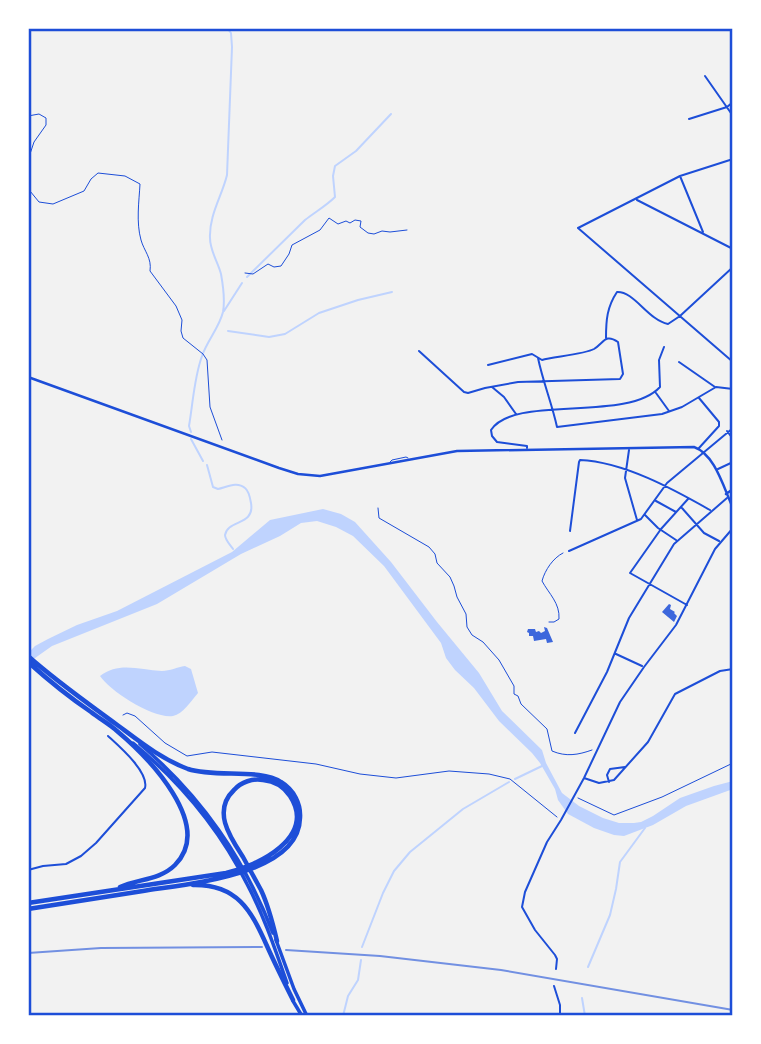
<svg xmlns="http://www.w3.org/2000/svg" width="761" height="1044" viewBox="0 0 761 1044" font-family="Rubik,sans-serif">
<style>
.water{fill:#bfd3fe}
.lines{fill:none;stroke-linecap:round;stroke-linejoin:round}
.stream{stroke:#bfd3fe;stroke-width:2}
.building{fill:#3d67dc}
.path{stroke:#1d4ed8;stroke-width:1}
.service{stroke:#1d4ed8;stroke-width:1}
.minor{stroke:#1d4ed8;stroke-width:2}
.tertiary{stroke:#1d4ed8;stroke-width:2.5}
.trunk{stroke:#1d4ed8;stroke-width:3.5}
.motorway{stroke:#1d4ed8;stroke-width:4.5}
.rail{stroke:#7290e2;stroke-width:2}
.neatline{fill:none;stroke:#1d4ed8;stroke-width:2.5}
</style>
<rect width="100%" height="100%" fill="#f2f2f2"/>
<path class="water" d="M323 509 341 514 355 522 391 562 437 622 479 673 502 711 542 750 546 763 562 793 579 806 603 818 619 823H634L641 822 653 816 680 798 714 786 733 781V789L686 806 653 825 624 836 614 835 594 828 568 814 558 800 555 789 540 763 532 753 499 721 474 688 455 670 446 658 441 643 384 566 353 536 336 527 317 521 301 523 280 536 241 554 157 604 52 646 28 663V653L35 646 48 639 77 625 117 611 232 552 270 520Z
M185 666 191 669 198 693C191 701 183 714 173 716 153 719 110 691 100 676 119 661 140 670 162 671 170 671 177 667 185 666Z"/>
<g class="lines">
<path class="stream" d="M247 277 305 220C315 212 326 206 335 197L333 176 335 166 356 151 391 114
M224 311 242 283
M228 331 269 337 285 334 319 313 358 300 392 292
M191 432 189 426C193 403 194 378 202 356 207 341 219 328 223 312 225 301 223 285 221 274 218 262 210 251 210 238 209 215 222 196 227 175L232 47 231 33 227 28
M191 439 203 461
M207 465 213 487 218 489C227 487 237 481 245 488 249 491 250 497 251 503 255 526 228 519 225 535 225 540 231 546 233 549
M515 779 542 766
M362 947 383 893 394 871 410 852 463 809 509 782
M588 967 610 915 616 889 620 862 645 828
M582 998 585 1016
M343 1016 348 996 358 980 361 960"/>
</g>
<path class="building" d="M669 604 671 605 670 609 675 612 674 613 677 616 674 622 662 612Z
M544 627 547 628 553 642 547 643 546 639 534 641 533 636H529V633L527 632 528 629H535L536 632 539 631 541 633 545 631Z"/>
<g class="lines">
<path class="path" d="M28 116 39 114 46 118V125L34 142 28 160
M28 184 30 191 39 202 53 204 84 191 91 179 98 173 125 176 140 184C139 202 136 222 141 240 144 251 152 258 150 271L176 306 182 320 181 331 183 338 203 354 207 360 210 407 222 440
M245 273 253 274 268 264 274 267 281 266 289 254 292 245 320 230 329 218 338 224 346 221 350 223 355 220 361 221 360 227 368 233 374 234 382 231 390 232 407 230
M378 508 379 518 429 547 435 554 437 563 450 577 454 586 457 597 466 614 467 627 472 635 483 642 499 660 514 686V694L518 696 521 704 547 729 552 751C566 757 578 755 592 750
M549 622H554L559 619C560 603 549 594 542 581 545 570 553 558 563 553
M123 715 127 713 135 716 165 743 187 756 212 752 316 764 360 774 396 778 449 771 489 774 510 779 557 817
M578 798 614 815 662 797 733 763"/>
<path class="service" d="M390 462 392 460 406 457 408 458"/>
<path class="minor" d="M705 76 733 116
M689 119 727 107 733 102
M733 159 680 176 578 228 733 362
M680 176 703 232
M637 200 733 249
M606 338C606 320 607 307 617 292 634 291 648 320 668 324L680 316 733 267
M419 351 464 392 468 393 485 388 518 382 620 379 623 374 618 342C605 333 604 343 594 349 585 354 553 357 542 360L532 354 488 365
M538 358C543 382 552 404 557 427L662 414 682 407 716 387 733 389
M679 362 715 387
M492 387 504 397 516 414
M656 393 669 411
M727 431 733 439
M527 448V446L497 442 492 436 491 430C514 394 627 423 660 387L659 360 664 347
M699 448 719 426V422L699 398
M629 450 625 478 637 520
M718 469 733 462
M656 501 676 512
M682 508 704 533 719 541
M645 515 658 528 676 540
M570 531 579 462 580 460C624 462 673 489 710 510
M569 551 641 519 667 483 733 428
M687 605 630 573 661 529 688 499
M616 654 642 666
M575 733 607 672 629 618 674 544 727 498
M584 778 599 783 614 780 648 742 675 694 720 671 733 669
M609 782 607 775 610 769 625 767
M28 870 43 866 66 864 81 856 96 843 145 788C149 772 120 747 108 736
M556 969 557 959 555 955 535 930 522 907 525 892 547 842 561 820 584 778 620 702 644 667 676 625 715 549 733 528
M554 986 560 1005V1016"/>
<path class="tertiary" d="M28 377 279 468 298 474 320 476 457 451 694 447C715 454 724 489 733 508
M726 494 733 489"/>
<path class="trunk" d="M133 743C180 782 220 830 247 884 264 916 275 949 287 983
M140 744C202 797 244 858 273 933
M276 940 294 989 307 1016
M293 1001 302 1016"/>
<path class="motorway" d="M28 656C56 681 86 702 116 724 139 741 161 759 188 769 216 778 260 768 281 782 294 790 301 804 300 818 299 876 185 884 143 891 105 897 66 903 28 909
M28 662C48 680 69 697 91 712 100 719 109 724 117 731 148 757 215 825 175 865 160 880 138 879 120 887
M193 885C237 884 251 910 267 946 275 964 284 982 293 1000
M28 903 226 873C258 866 317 837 290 796 284 787 274 781 263 780 253 778 241 782 234 790 212 811 230 837 243 857 249 868 255 879 261 890 269 907 273 924 277 941"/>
<path class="rail" d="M286 950 380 956 501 970 733 1010
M28 953 101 948 262 947"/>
</g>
<rect width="761" height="1044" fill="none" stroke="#ffffff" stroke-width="60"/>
<rect x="30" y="30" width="701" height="984" class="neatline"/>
</svg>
